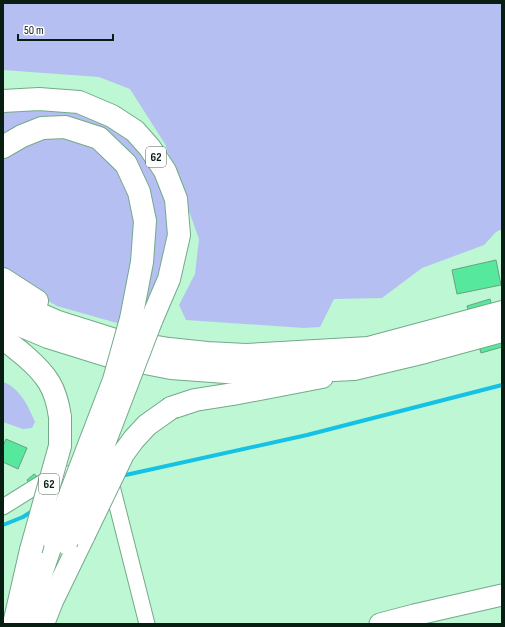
<svg xmlns="http://www.w3.org/2000/svg" width="505" height="627" viewBox="0 0 505 627" font-family="'Sofia Sans Condensed',sans-serif">
<style>
.green{fill:#b6bff1}
.lines{fill:none;stroke-linecap:round;stroke-linejoin:round}
.stream{stroke:#14c2e5;stroke-width:4}
.building{fill:#56e89d;stroke:#6aa180}
.street-casing{stroke:#73aa89;stroke-width:17}
.secondary-casing{stroke:#73aa89;stroke-width:23}
.primary-casing{stroke:#73aa89;stroke-width:24}
.highway-casing{stroke:#73aa89;stroke-width:24}
.street{stroke:#fff;stroke-width:15}
.secondary{stroke:#fff;stroke-width:21}
.primary{stroke:#fff;stroke-width:22}
.highway{stroke:#fff;stroke-width:22}
.primary-bridge-casing{stroke:#73aa89;stroke-width:24;stroke-linecap:butt}
.highway-bridge-casing{stroke:#73aa89;stroke-width:24;stroke-linecap:butt}
.primary-bridge{stroke:#fff;stroke-width:22}
.highway-bridge{stroke:#fff;stroke-width:22}
.labels{text-anchor:middle;stroke-width:4;stroke-linejoin:round;paint-order:stroke}
.shield{fill:#fff;stroke:#526259;stroke-width:1}
.shield-label{font-size:12px;font-weight:bold;fill:#081e12}
</style>
<rect width="100%" height="100%" fill="#bdf7d3"/>
<path class="green" d="M3 3H502V229L496 232 484 245 422 268 382 298 334 299 320 327 304 328 186 320 179 305 195 274 199 239 165 144 130 89 99 77 3 70Z
M3 106 88 112 141 144 171 209 166 258 148 317H140L154 243 125 151 50 120 16 126 3 139Z
M45 135 90 141 123 174 137 225 124 325 57 306 16 282 3 266V155Z
M3 382C19 387 29 407 35 422L32 428 23 429 3 422Z"/>
<g class="lines">
<path class="stream" d="M121 476 307 435 502 385
M3 525 23 517 34 510"/>
</g>
<path class="building" d="M496 260 501 285 457 294 452 270Z
M490 299 502 339V347L481 353 467 306Z
M6 439 27 448 18 469 3 462V446Z
M34 474 39 478 31 485 27 480Z"/>
<g class="lines">
<g class="street-casing">
<path id="street" d="M110 478 147 624
M3 507 43 482 84 469"/>
</g>
<g class="secondary-casing">
<path id="secondary" d="M380 624 414 615 502 595"/>
</g>
<g class="primary-casing">
<path id="primary" d="M3 101 39 99 79 102 112 116 135 131 150 148 165 171 176 199 179 235 169 279 151 321
M3 339C11 344 18 350 25 356 47 375 56 388 60 417
M171 408 195 400 233 394 322 377
M14 624 31 550
M43 624 52 601 84 535"/>
</g>
<g class="highway-casing">
<path id="highway" d="M3 147 22 136 42 128 65 127 99 138 126 164 139 192 145 221 142 262 131 319
M3 279 37 301
M3 298 58 322 115 340 169 349 207 353 246 355 368 348 502 312
M3 318 48 337 109 356 171 368 253 374 354 369 425 352 502 331
M24 624 53 539"/>
</g>
<use href="#street" class="street"/>
<use href="#secondary" class="secondary"/>
<use href="#primary" class="primary"/>
<use href="#highway" class="highway"/>
<g class="primary-bridge-casing">
<path id="primary-bridge" d="M84 535 123 454 134 439 147 425 171 408
M66 543 151 321
M31 550 60 446V417"/>
</g>
<g class="highway-bridge-casing">
<path id="highway-bridge" d="M53 539 114 380 131 319"/>
</g>
<use href="#primary-bridge" class="primary-bridge"/>
<use href="#highway-bridge" class="highway-bridge"/>
</g>
<g class="labels">
<g class="shield">
<rect x="146" y="147" width="20" height="20" rx="3"/>
<rect x="39" y="474" width="20" height="20" rx="3"/>
</g>
<g class="shield-label">
<text x="156" y="161">62</text>
<text x="49" y="488">62</text>
</g>
</g>
<rect width="505" height="627" fill="none" stroke="#081e12" stroke-width="8"/>
<path d="M18 34v6h95v-6" fill="none" stroke="#081e12" stroke-width="2"/>
<text x="24" y="34" font-size="12" fill="#081e12" stroke="#ffffff" stroke-width="3" paint-order="stroke">50 m</text>
</svg>
